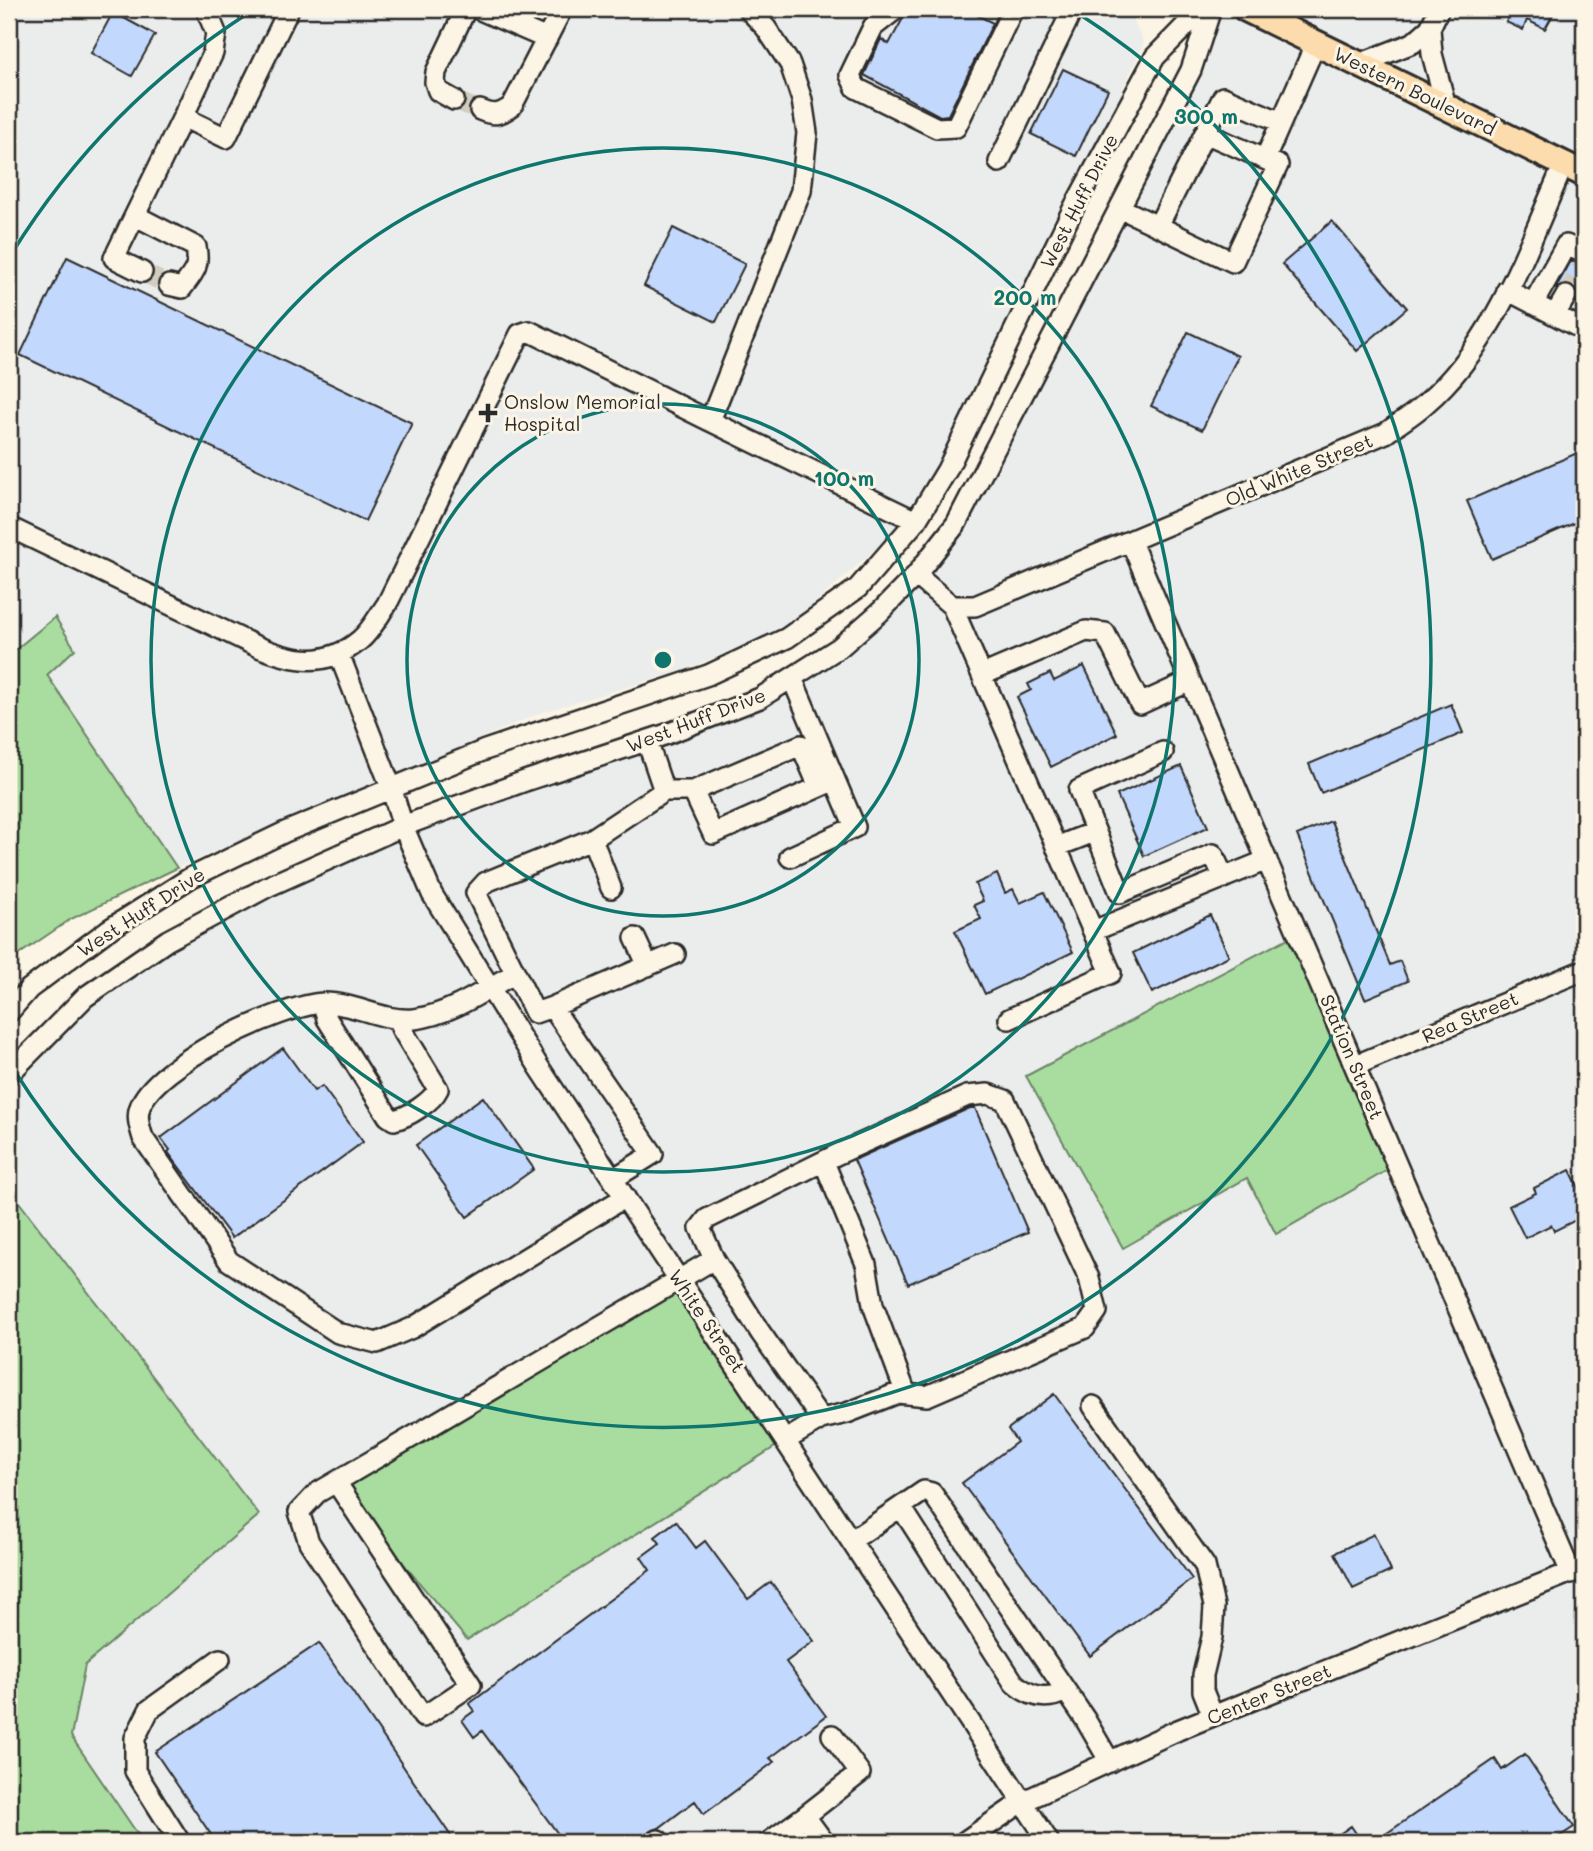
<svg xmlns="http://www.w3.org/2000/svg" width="1593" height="1851" viewBox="0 0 1593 1851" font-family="Mali,sans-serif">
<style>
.built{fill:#ebecec}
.green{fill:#a9dd9f;stroke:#6a8465;stroke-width:2}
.building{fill:#c3d8fd;stroke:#2b2b2b;stroke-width:2}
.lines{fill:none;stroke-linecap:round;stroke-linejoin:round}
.minor-tunnel{stroke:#d2cdc0;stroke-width:19;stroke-dasharray:19 10;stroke-linecap:butt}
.minor-casing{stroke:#2b2b2b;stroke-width:24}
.major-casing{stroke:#2b2b2b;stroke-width:30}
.minor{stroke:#fcf5e5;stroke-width:19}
.major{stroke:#fcdcac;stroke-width:24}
.ring{fill:none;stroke:#0f766e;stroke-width:3.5}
.poi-dot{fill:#2b2b2b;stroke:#fcf5e5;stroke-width:2.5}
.labels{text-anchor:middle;stroke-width:6;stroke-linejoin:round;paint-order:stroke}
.street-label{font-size:19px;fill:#2b2b2b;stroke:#fcf5e5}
.poi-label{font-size:19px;fill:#2b2b2b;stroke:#fcf5e5;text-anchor:start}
.centre{fill:#0f766e;stroke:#fcf5e5;stroke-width:3.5}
.ring-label{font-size:21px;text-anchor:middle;font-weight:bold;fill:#0f766e;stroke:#fcf5e5;stroke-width:6;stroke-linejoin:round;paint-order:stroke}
</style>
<rect width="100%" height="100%" fill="#fcf5e5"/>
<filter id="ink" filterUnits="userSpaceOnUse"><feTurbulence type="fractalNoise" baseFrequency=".0143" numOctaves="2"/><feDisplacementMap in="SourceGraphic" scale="14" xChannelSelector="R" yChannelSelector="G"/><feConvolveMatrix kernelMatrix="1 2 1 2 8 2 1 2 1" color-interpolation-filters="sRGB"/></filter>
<g filter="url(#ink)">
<path class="built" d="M9 9H1128L1144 43 1063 219 925 494 880 545 788 627 684 670 540 713 177 868 47 675 55 617 9 655Z
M1211 9H1584V1842H143L71 1736 85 1665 259 1515 9 1189V1074L85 997 269 886 760 698 840 647 956 524Z"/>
<path class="green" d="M55 617 75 649 47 675 177 868 71 919 9 961V655Z
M1298 933 1398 1164 1276 1234 1247 1178 1123 1248 1026 1076Z
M9 1189 259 1515 85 1665 71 1736 143 1842H9Z
M679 1279 786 1440 467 1640 337 1484Z"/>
<path class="building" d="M908 9H965L993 23 948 115 940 116 864 75 881 39 889 44Z
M1505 9H1556L1545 29 1527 20 1523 30 1506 22 1511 12Z
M113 12 155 35 132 76 91 53Z
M1063 69 1108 90 1076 156 1031 134Z
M1332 221 1407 308 1357 351 1282 264Z
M673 228 745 264 716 322 644 286Z
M67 257 412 423 365 521 20 355Z
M1571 261 1584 269V306L1577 302V291L1572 285 1565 284 1555 289Z
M1188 332 1238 356 1202 430 1151 406Z
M1584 450V519L1492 559 1467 501Z
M1084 666 1117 734 1051 767 1017 697 1031 690 1028 684 1050 673 1054 681Z
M1451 704 1463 733 1321 793 1309 764Z
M1181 766 1208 827 1144 856 1117 795Z
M1331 821 1390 965 1400 961 1408 981 1365 999 1297 835Z
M997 874 1005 893 1013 889 1020 903 1044 892 1073 952 985 994 955 931 981 919 974 905 983 901 975 884Z
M1210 915 1229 956 1152 993 1133 953Z
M283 1048 314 1091 322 1086 363 1142 232 1238 168 1152 170 1150 161 1138Z
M483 1097 534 1169 467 1217 416 1145Z
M970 1108H975L1028 1232 908 1284 854 1160Z
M1570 1170 1584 1198V1216L1554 1231 1551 1225 1525 1238 1509 1206 1536 1193 1534 1188Z
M1054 1394 1192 1579 1090 1656 962 1483 1017 1442 1008 1429Z
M676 1521 696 1548 705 1541 748 1599 771 1582 814 1641 786 1662 826 1716 770 1758 774 1762 704 1814 695 1801 659 1828 650 1831 640 1842H564L482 1731 474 1737 462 1720 474 1711 469 1704 650 1570 641 1557 660 1543 655 1537Z
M1374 1534 1391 1571 1353 1589 1335 1553Z
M319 1643 455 1842H216L155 1752Z
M1525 1754 1574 1827 1551 1842H1374L1495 1759 1502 1770Z
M1351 1826 1362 1842H1328Z"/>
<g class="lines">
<path class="minor-tunnel" d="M454 100 480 110
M142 272 169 285
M1566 296 1582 267"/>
<g class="minor-casing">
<path id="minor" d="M206 9 216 33 213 53 183 117 226 138 289 9
M478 9 547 39
M896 9 873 27 850 75 856 88 937 128 956 127 1013 9
M1430 28 1432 54 1446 106
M1359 64 1413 43 1430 28 1439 9
M454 100 438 91 435 82 436 72 466 9
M480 110C494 116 500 115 512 106L562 9
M1265 159 1316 43
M999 162 1073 9
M1120 208 1233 262 1278 165 1205 133
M136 216 196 247C200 267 194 272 182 288L169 285
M1158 226 1223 97 1281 122
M142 272 114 258 183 117
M1507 290 1584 330
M1533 304 1566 245 1584 253
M1555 315 1566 296
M710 421 916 521
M9 527 256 646C294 662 327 668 360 640 371 631 379 615 387 604L520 334 529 331 710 421 801 191 807 133 802 100 790 64 766 28 748 9
M1131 542 1571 1573
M916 575 952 606H975L1386 433C1399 423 1413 415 1425 404 1496 343 1527 247 1564 164
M952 606 1111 973 1009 1019
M339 654 391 787 403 826 432 894 539 1067 1049 1842
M982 675 1086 631 1105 633 1140 704 1190 681
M792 678 835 780 819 787
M647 741 664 791H693L801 745 819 787 713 834 693 791
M1163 752 1079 790 1120 893 1213 854 1224 878
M592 839 611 888
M1056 847 1094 832
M790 857 855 827 835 780
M1093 931 1267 860
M635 938 648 966
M515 973C485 990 450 1015 414 1019 383 1022 355 1003 325 1003 281 1004 154 1065 140 1107 136 1117 140 1128 143 1138L229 1261 338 1333 377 1343 412 1328 625 1197
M323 1003 327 1019 388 1116 394 1120C408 1117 432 1102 438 1089L401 1028 402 1019
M552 1007 675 954
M9 1012 29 989 108 930 190 878 285 832 485 750 708 675 787 638 858 588 916 521 947 470 1074 207 1155 57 1202 9
M1356 1065 1584 970
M9 1074 85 997 168 940 269 886 403 826 525 781 667 734 760 698 840 647 880 612 916 575 956 524 1191 70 1211 9
M824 1162 866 1264 873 1305 906 1394
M613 1179 653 1154 552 1007 535 1013 476 893 486 882 592 839 664 791
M1093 1406 1205 1566 1214 1606 1212 1637 1203 1675V1691L1213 1716
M786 1440 821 1419
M336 1482 471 1685 423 1717 309 1542 299 1512 317 1493 714 1259 760 1332 821 1419 847 1413 898 1393 927 1396 1085 1328 1097 1311 1089 1278 1005 1100 988 1094 967 1096 838 1154 707 1219 700 1228 714 1259
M901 1507 1014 1683C1030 1697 1047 1701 1066 1691
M852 1540 924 1491 932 1493 1085 1719 1110 1762
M805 1816 860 1773 832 1735
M658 1840 660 1842
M180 1842 135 1771V1738L149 1710 220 1659
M769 1842 805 1816 824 1842
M964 1842 1022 1802 1178 1730 1584 1567"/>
</g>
<g class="major-casing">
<path id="major" d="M1246 9 1584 174"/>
</g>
<use href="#minor" class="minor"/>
<use href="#major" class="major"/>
</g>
</g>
<g class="ring">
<circle cx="663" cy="660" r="256"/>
<circle cx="663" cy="660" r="512"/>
<path d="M12 253A768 768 0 0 1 250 12M1076 12A768 768 0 1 1 12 1067"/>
</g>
<path class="poi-dot" d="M484.5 402.5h7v7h7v7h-7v7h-7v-7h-7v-7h7z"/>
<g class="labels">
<g class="street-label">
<text transform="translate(1415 91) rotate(26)" y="7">Western Boulevard</text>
<text transform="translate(1079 201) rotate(-63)" y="7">West Huff Drive</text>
<text transform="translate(1299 470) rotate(-23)" y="7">Old White Street</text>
<text transform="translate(696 720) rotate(-21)" y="7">West Huff Drive</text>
<text transform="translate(141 912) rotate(-33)" y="7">West Huff Drive</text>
<text transform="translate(1470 1017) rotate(-23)" y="7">Rea Street</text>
<text transform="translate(1352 1057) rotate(67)" y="7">Station Street</text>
<text transform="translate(707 1321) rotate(56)" y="7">White Street</text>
<text transform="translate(1269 1694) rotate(-22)" y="7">Center Street</text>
</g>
<g class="poi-label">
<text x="504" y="409">Onslow Memorial<tspan x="504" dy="22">Hospital</tspan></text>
</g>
</g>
<circle cx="663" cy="660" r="10" class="centre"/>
<g class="ring-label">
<text x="1206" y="124">300 m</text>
<text x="1025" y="305">200 m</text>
<text x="844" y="486">100 m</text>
</g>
<rect width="1593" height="1851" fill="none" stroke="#fcf5e5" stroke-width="35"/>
<rect x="18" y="18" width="1558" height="1816" fill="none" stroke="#2b2b2b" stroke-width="2.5" filter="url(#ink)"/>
</svg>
